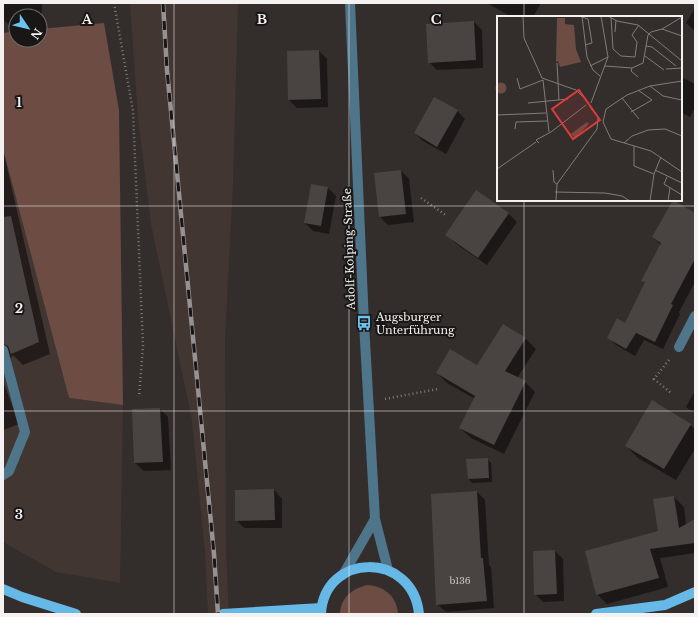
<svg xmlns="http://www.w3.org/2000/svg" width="698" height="617" viewBox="0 0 698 617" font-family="'Libre Baskerville',serif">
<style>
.built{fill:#423632}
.green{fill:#6c4c43}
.shadow{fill:#0007}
.building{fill:#494342}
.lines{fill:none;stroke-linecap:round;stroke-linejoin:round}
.path{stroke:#827d7c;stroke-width:2.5;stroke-dasharray:1 3;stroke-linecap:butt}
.minor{stroke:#4e758a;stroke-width:10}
.major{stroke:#66b9e6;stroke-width:10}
.rail-casing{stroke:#979291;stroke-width:4.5}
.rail{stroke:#191616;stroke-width:3;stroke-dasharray:9;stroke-linecap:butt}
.grid{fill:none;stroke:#f5f1f0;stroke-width:1;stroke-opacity:0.55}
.labels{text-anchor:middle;stroke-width:4;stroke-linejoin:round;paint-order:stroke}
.number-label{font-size:9px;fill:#cac6c4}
.street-label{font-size:11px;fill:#f5f1f0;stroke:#191616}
.poi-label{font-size:11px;fill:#f5f1f0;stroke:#191616;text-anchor:start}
.inset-road{fill:none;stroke:#817b7a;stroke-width:1}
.view{fill:#d93c3c;fill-opacity:0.15;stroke:#d93c3c;stroke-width:2}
.inset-edge{fill:none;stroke:#f5f1f0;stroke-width:2}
.grid-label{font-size:13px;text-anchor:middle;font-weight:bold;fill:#f5f1f0;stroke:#191616;stroke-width:4;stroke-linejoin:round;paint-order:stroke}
</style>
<rect width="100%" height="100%" fill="#332d2c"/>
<path class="built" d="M130 3H238L233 184 225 338 226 552 229 614H208L205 554 192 420 151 224 138 118Z
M3 149 69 398 123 405 120 583 56 572 3 542Z"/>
<path class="green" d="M104 23 119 110 123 405 69 398 3 149V33L16 31V40H40V29Z
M367 585C384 586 397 596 398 614H340C341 597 352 589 367 585Z"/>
<path class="shadow" d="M4 3H42L41 29 40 16H16V28H12L4 20Z
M487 3H541L533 17H512Z
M695 8V31L686 23Z
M474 22 482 30 483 68 437 70 429 62Z
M319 51 327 59 328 107 297 108 289 100 288 52Z
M681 77 695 84V108L690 117 681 112Z
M457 111 465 119 446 154 423 141 415 133Z
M3 150 50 354 23 365 13 355 8 361 10 371 3 373Z
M401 171 409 179 414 222 388 225 380 217Z
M312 185 328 188 336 196 329 234 313 231 305 223Z
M477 192 509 214 517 222 487 265 455 243 447 235Z
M695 214V282L679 312 680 314 663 349 644 340 635 356 616 345 608 337 626 325 645 283 642 280 661 245 653 237Z
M504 325 526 339 536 349 517 378 525 382 535 392 504 454 471 438 460 428 475 399 447 383 437 373 477 367Z
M3 381 19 424 3 430Z
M695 391V413L686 407Z
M160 409 168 417 171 470 144 471 135 463Z
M690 425 695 429V449L676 480 638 458 626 446Z
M487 459 491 463 492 482 472 483 469 479Z
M274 490 282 499V528H244L236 520Z
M477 492 485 500 489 565 491 567 494 608 446 612 437 604Z
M674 497 684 507 686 525 695 521V553L660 558 668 587 607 604 597 594 659 531Z
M555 551 563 559 564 601 543 602 535 594Z"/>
<path class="building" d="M474 21 476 60 428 63 426 24Z
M319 50 321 99 288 100 287 51Z
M434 97 458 110 437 147 414 133Z
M401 170 406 214 379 217 374 173Z
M311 184 328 187 321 226 304 223Z
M476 190 509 213 478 258 445 235Z
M673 200 695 213V259L671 304 673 305 655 342 636 333 626 349 607 338 617 318 625 323 645 282 641 281 661 243 652 237Z
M11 216 39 342 11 354 8 346 3 344V217Z
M503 324 526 338 505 371 526 381 494 445 459 428 475 396 436 373 450 349 477 365Z
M652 400 691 424 664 469 625 446Z
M160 408 163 462 134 463 132 409Z
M488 458 489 478 468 479 466 459Z
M274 489 275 520 235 521V490Z
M477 491 481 558H483L487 601 436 605 431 494Z
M674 496 679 528 695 519V543L650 549 659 578 596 595 585 551 658 531 653 499Z
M555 550 557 594 534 595 533 551Z"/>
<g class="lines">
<path class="path" d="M114 3 133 111 143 346 139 397
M421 198 447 216
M669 360 654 379 671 393
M385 399 438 389"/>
<path class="minor" d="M350 3 364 323 375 519 388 570
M679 347 695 316
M3 350 25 432 9 471 3 475
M343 575 375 519"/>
<path class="major" d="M3 589 22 597 76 614
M223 614 321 608
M321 614C324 552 413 551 419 614
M596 614 665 605 695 592"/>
<g class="rail-casing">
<path id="rail" d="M163 3 167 70 214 554 218 614"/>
</g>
<use href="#rail" class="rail"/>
</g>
<path class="grid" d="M174 3V614M349 3V614M524 3V17M524 200V614M3 206H695M3 411H695"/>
<defs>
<g id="bus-bare" transform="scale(1.2)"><path d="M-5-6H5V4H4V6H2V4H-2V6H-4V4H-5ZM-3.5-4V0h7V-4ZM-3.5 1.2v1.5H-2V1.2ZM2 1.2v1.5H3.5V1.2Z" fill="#6bc3f2" stroke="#191616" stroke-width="2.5" paint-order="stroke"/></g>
</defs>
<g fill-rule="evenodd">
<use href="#bus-bare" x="364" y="323"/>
</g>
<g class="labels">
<g class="number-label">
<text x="460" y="584">b136</text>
</g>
<g class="street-label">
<text transform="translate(349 249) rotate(-92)" y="4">Adolf-Kolping-Straße</text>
</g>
<g class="poi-label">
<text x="376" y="321">Augsburger<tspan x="376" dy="13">Unterführung</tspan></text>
</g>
</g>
<g transform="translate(497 16)">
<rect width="185" height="185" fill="#332d2c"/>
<path d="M60 2H68V8L77 9 79 33 84 46 63 51 61 45 59 46ZM-1.5 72a5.5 5.5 0 1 1 11 0a5.5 5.5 0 1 1-11 0ZM90 106 92 108 78 122 74 118Z" fill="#6c4c43"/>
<path class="inset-road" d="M26 0 27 22 45 62 79 74 91 86M85 0 90 41 96 54 103 60M111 0 120 5 141 9 185 45M85 1 91 3 95 27 88 29M114 2 116 33M165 13 185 1M118 16 119 4M149 30 155 31 179 50M116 33 124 40 138 41 140 26 135 19 142 9M148 40 167 54M60 47 62 84M93 50 111 41M108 50 135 52 146 47 151 19 154 16 165 13 185 20M135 52 134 55 141 61M169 53 185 52M20 62 23 73 46 64 52 116M185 65 153 70 130 79 109 93 106 106 114 123 154 135 185 156M153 70 166 80 185 84M125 82 142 103M31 87 71 83M94 87 111 41 104 0M134 96 155 84 141 74M0 99 49 97M18 113 19 106 50 105M42 127 39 124 54 116 89 89M127 127 135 120 151 114 168 113 185 120M137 130V150L157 158M0 153 39 126M56 154 57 166 60 168M158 154 185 167M170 161 167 168 185 179M58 176 108 177 125 180 133 185M59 185 60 168 100 113 101 101 93 91M153 185 157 158 164 141M171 185 173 172"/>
<path class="view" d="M82 74 103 104 76 123 55 93Z"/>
<rect width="185" height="185" class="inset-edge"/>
</g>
<g class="grid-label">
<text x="87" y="24">A</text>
<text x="262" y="24">B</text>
<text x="436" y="24">C</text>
<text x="19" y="107">1</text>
<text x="19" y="313">2</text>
<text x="19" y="519">3</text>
</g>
<rect width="698" height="617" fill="none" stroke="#f5f1f0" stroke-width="8"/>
<g transform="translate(28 28) rotate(125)"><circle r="19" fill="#191616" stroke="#716e6d"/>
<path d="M0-3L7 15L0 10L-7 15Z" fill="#6bc3f2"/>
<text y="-6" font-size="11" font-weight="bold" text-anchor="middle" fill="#f5f1f0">N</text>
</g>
</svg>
